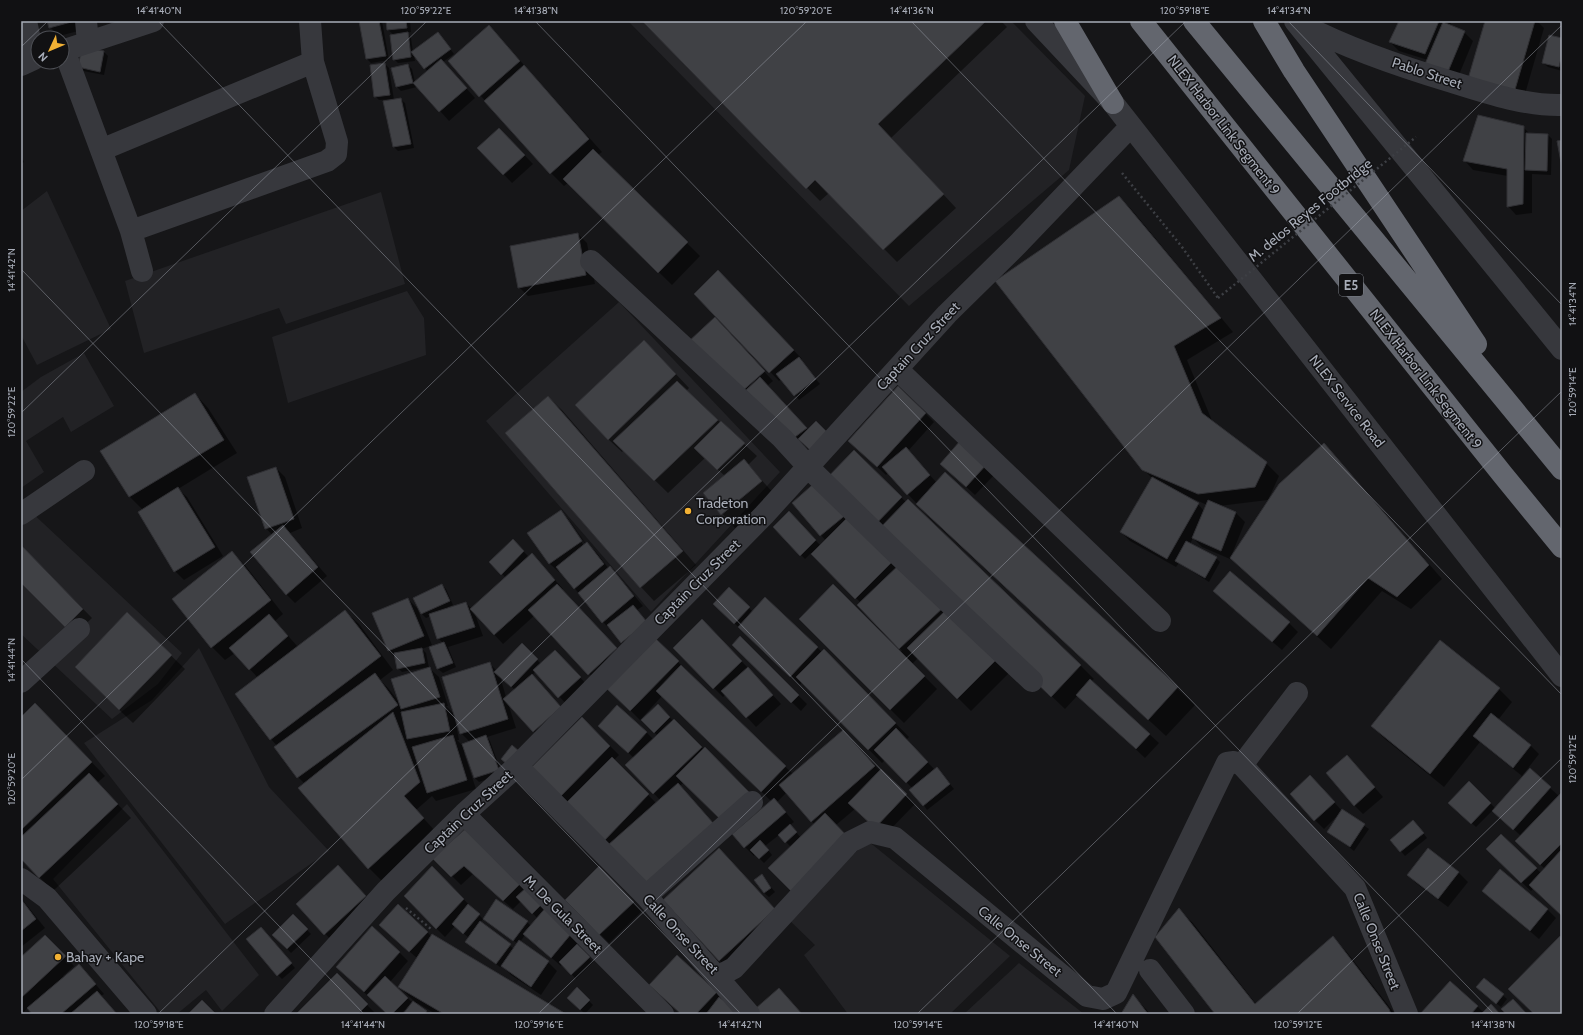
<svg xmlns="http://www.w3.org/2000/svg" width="1583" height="1035" viewBox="0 0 1583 1035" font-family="Cabin,sans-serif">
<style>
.built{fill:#222225}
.shadow{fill:#0007;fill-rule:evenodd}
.building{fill:#404145;stroke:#303034}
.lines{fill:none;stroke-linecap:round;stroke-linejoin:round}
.path{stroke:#3d3f44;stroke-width:2.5;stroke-dasharray:2 3;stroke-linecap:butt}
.minor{stroke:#37383d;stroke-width:22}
.highway{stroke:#63666e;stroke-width:22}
.path-bridge{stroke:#3d3f44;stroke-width:2.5;stroke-dasharray:2 3;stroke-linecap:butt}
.ticks{fill:none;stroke:#a8adb8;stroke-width:1;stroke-opacity:0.45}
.poi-dot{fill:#f2b134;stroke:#111113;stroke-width:1.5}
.labels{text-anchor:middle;stroke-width:3;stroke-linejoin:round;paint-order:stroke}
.shield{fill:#111113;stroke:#7b7e86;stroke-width:1}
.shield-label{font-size:13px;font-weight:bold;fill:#a8adb8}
.street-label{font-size:14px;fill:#a8adb8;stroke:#111113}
.poi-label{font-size:14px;fill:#a8adb8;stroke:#111113;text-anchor:start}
.neatline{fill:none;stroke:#a8adb8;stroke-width:1.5}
.ticks-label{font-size:10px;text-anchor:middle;fill:#a8adb8}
</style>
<rect width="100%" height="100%" fill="#161618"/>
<path class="built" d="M628 21H1011L1085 96 1069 170 909 306Z
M47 191 111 329 37 365 21 335V211Z
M381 192 405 284 286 324 279 308 144 353 125 281Z
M407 291 424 318 426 355 288 403 272 337Z
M619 302 780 472 651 612 486 421Z
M84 353 114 406 71 432 63 417 26 441 44 472 21 488V392L41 377Z
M28 509 182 653 158 684 112 719 21 634V515Z
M199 648 269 787 329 851 225 924 84 743 152 700Z
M127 804 259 975 222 1011 206 990 177 1014H162L53 879Z
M868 841 1010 956 950 1014H848L804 955 815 945 785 916Z
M1019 963 1084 1014H964Z"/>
<path class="shadow" d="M48 21H88L90 28 59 36 50 27Z
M360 21H382L389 60 371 63 367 59Z
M387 21H410L411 32 406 33 411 38 413 52 438 33 454 54 443 62 475 98 449 121 416 84 417 87 401 91 397 87 408 65 412 69 415 82 428 72 414 54 415 61 398 63 394 59V35L388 30Z
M643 21H1001L1007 27 891 138 956 208 897 262 829 193 820 201Z
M1400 21H1452L1450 26 1464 32 1473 41 1456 82 1428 60 1399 51 1390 42Z
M1486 21H1537L1544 28 1523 101 1478 88Z
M498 36 602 152 598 155 700 256 672 285 568 183 564 186 551 173 449 61Z
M1562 39V71L1548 67 1543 63Z
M104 52 108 56 104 75 83 71 79 67Z
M385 64 389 68 394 100 400 99 405 103 414 148 398 151 394 147 393 99 379 100 375 96Z
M1523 127 1530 134 1548 135 1552 139 1551 175 1532 174V213L1516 215 1508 206V176L1473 170 1465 161Z
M508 138 533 164 512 183 479 148Z
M21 156 24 162 21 164Z
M1119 197 1132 210 1233 332 1187 360 1213 423 1266 463 1279 476 1268 500 1219 506 1236 513 1245 522 1230 559 1202 547 1193 538 1190 544 1216 558 1220 562 1209 582 1179 563 1176 567 1130 541 1121 532 1152 478 1143 469ZM1185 495 1207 505 1204 511 1198 504 1184 496Z
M578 234 587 243 595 284 528 296 519 287Z
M727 280 802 359 801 361 820 384 799 400 781 379 779 381 734 335 732 337 773 381 767 386 808 430 805 444 800 448 688 343 717 317Z
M657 354 689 388 686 391 757 456 748 465 775 495 735 528 704 493 725 476 705 458 668 493 624 450 622 452 608 439Z
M195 394 208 408 237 453 178 489 187 497 223 556 184 580 175 571 143 510 130 497 102 451Z
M548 397 562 410 696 565 654 601 641 587 507 434Z
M925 413 934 422 908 451 937 483 945 473 1195 705 1166 736 934 522 888 473 886 475 858 449Z
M960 443 995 474 975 495 951 473Z
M854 452 906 502 908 500 1081 666 1094 679 1091 681 1159 743 1145 758 1078 695 1065 709 883 535Z
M1337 458 1442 579 1411 609 1382 591 1331 649 1231 558Z
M276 468 285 477 302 528 290 533 327 576 295 603 286 594 272 535 266 528Z
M819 481 1011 671 971 711 918 658 912 664 937 689 904 723 800 619 900 652 902 651 859 605 861 603 811 553 805 559 774 527 789 513 821 546 826 541 793 503Z
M561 512 570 521 586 544 596 552 609 569 610 568 619 577 643 606 637 610 651 627 626 646 603 622 560 571 559 572 550 564 529 534ZM567 520H569L586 545 584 546Z
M513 541 529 557 540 563 563 589 562 590 625 657 598 683 535 615 503 644 475 614 483 636 448 647 456 667 443 673 438 669 431 648 443 643 438 638 431 616 426 618 422 614 414 598 442 585 446 589 453 605 448 607 449 609 466 603 472 609 506 578 491 562Z
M21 546 92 618 74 635 21 581Z
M231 552 245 565 283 614 275 621 298 647 345 611 359 624 393 670 380 680 388 688 400 703 428 668V667L402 672 398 668 396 658 389 651 408 599 417 608 432 645 422 649 426 653 429 668 439 677 448 706H446L454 714 459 740H457L462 745 470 742 461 733 489 663 497 671 522 645 541 664 564 660 589 687 568 706 536 671 532 675 569 717 542 740 508 703 516 728 487 737 490 741 502 774 479 782 475 778 466 752 464 753 476 789 436 801 432 796 416 810 436 832 382 881 369 868 305 784 298 777 276 747 277 746 271 739 258 678 235 653 225 660 212 647ZM500 676 515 690 506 697Z
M729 588 753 612 765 599 822 652 824 651 909 737 906 740 935 770 941 773 954 789 927 810 912 788 885 760 882 763 802 682 800 685 714 604Z
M1223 599 1289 623 1298 632 1282 650Z
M127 613 185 669 133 723 89 681Z
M702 621 750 670 781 704 756 727 726 694 723 697 674 648Z
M740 638 807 704 801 711 733 645Z
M1440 641 1499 689 1512 702 1498 720 1530 745 1539 754 1522 776 1480 742 1444 787 1385 739 1372 726Z
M678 662 687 671 686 672 793 774 843 731 880 771 881 770 915 804 884 836 855 809 836 825 791 847 779 835 765 846 772 855 764 863 755 854 754 856 745 847 772 802 662 696 640 720 607 687ZM786 793 815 825 801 838 790 825 794 822 777 802Z
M658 705 673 721 674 720 704 750 684 782 680 786 727 838 658 899 530 770 582 718 619 755 614 760 656 803 660 800 627 765 634 758 609 735 646 732 654 740 658 736 642 720Z
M21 718H49L105 776 97 783 131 818 53 891 21 858Z
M1356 766 1383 797 1363 814 1354 805Z
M1469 782 1496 809 1550 788 1559 796 1562 794V915L1534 888 1531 891 1496 858 1501 835 1541 873 1545 869 1525 850 1521 836 1493 810 1476 827 1450 803Z
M1319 785 1342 811 1369 829 1354 851 1328 831 1337 816 1324 829 1315 820Z
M1418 826 1427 838 1405 856 1391 840Z
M470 827 584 938 578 946 593 962 576 979 562 964 561 966 525 935 520 942 548 962 557 971 541 995 511 975 502 965 500 967 471 946 469 938 455 926 445 937 436 928 432 867 483 919 480 923 514 949 518 944 484 918 527 922 531 926 538 919 521 901 513 909 473 874 461 885 434 858Z
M719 850 788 923 733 974 719 960Z
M1428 850 1459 873 1468 882 1448 907 1417 884 1408 875Z
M599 868 642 911 609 943 566 900Z
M347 875 374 905 334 943 297 904Z
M762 876 775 892 769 897 764 893Z
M1483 891 1547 909 1556 918 1539 939Z
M21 898 45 928 21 947Z
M1179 910 1193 923 1256 1004 1332 938 1346 951 1395 1014H1216Z
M293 916 311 934 291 953 274 935Z
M265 932 295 968 282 979 278 975Z
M427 932 431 936 564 1014H436L417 1003 416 1004 429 1014H405L412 1004 411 1003 401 1014H388L346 976 399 952 408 961 390 982 413 1003 414 1001 399 987 417 958 389 934Z
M54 945 74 966 63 976 65 977 79 965 104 994 101 996 117 1014H33L28 1008 21 1014V958Z
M677 956 740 1014H681Z
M337 975 376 1014H298Z
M1484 979 1507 999 1501 1007 1481 991Z
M577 989 593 1005 585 1014 568 998Z
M1133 996 1146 1009 1150 1014H1122Z
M1477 1006 1484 1013 1499 1014H1421Z"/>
<path class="building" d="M47 21H75L49 28Z
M359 21H379L386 56 366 59Z
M386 21H406L407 28 387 30Z
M642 21H986L878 124 944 194 883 250 815 180 806 189Z
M1399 21H1439L1425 54 1389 42Z
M1485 21H1535L1514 93 1468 79Z
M1443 22 1465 31 1447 74 1425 64Z
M489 25 520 61 479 97 448 61Z
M408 32 411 57 393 60 390 35Z
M438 32 451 49 424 69 411 52Z
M1549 35 1562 38V54L1559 67 1542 63Z
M82 47 104 51 100 72 78 67Z
M441 59 467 88 439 112 413 83Z
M385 63 390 95 374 97 370 65Z
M408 64 413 83 396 87 391 68Z
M524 65 589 139 550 174 484 101Z
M401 98 411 144 393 147 383 101Z
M1478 115 1524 126 1523 204 1507 207V169L1463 161Z
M499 128 525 155 503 175 477 148Z
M1526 133 1548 134 1547 171 1525 170Z
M1562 140V168L1557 141Z
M593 149 688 242 658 273 563 179Z
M1119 196 1221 318 1174 346 1202 413 1267 462 1255 487 1198 494 1142 470 995 281Z
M578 233 586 275 518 288 510 246Z
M718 270 794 350 769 373 694 294Z
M715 317 765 371 739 394 687 343Z
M644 340 676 374 608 440 575 405Z
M799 357 816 379 794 396 776 374Z
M760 377 807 428 791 440 746 390Z
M677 381 718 420 654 481 613 441Z
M898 386 926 413 877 467 848 441Z
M195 393 224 440 129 497 100 451Z
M548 396 683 551 640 588 505 433Z
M721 421 745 443 717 470 694 448Z
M816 421 827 432 810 450 798 439Z
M960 441 987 464 966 487 940 464Z
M1324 443 1429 565 1397 597 1368 578 1317 636 1230 558 1279 484Z
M906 447 930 475 907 495 882 467Z
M854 450 902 497 872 528 824 481Z
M744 459 762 481 721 515 703 493Z
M276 467 294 519 265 529 247 477Z
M945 472 1178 687 1148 720 916 504Z
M1152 477 1199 503 1167 559 1120 532Z
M819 479 848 513 820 536 792 503Z
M178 487 215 547 174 572 138 512Z
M908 499 1081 665 1051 697 878 530Z
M1208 500 1236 512 1221 551 1192 538Z
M561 510 582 541 549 564 527 533Z
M789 511 816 540 800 556 773 527Z
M852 513 896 558 855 599 811 554Z
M283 525 318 567 286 595 250 552Z
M513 539 524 551 501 575 489 562Z
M1186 541 1217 557 1205 578 1175 561Z
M587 542 604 564 574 589 556 567Z
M21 545 83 609 65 627 21 583Z
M232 551 271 600 211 648 172 599Z
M532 553 555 580 494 635 470 609Z
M903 561 946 605 899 649 857 605Z
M610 566 634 596 602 623 578 593Z
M1230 571 1290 622 1272 642 1213 591Z
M442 584 450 601 421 614 413 598Z
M557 584 617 648 588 675 528 610Z
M833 584 925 676 890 710 799 619Z
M729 587 750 607 734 624 713 604Z
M765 597 818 647 790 677 738 627Z
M408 598 424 636 388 651 372 613Z
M466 602 475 627 437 639 429 614Z
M633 605 647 622 621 643 607 625Z
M949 607 999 657 957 699 907 648Z
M345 610 381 656 270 740 235 694Z
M127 612 172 655 119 710 75 667Z
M269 614 288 636 249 670 229 648Z
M702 619 742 661 713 689 673 648Z
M740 636 799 695 791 703 732 645Z
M654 637 679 661 630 711 605 687Z
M1440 640 1500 688 1430 774 1371 726Z
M444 642 453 663 437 669 429 647Z
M522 643 538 659 511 687 494 672Z
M422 648 425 663 397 669 394 653Z
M824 649 896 723 868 750 796 677Z
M555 650 581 677 558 698 533 670Z
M490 662 508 719 460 734 442 677Z
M681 665 786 766 761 792 656 691Z
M430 667 440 697 401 709 391 679Z
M748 667 773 695 746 718 721 691Z
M375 673 398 705 297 778 274 747Z
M532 674 561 707 533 732 503 699Z
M1090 679 1150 734 1136 749 1076 695Z
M35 703 92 762 21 830V717Z
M444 703 450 731 407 739 401 712Z
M658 704 670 717 654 733 641 720Z
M617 705 647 732 628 753 598 726Z
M393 712 420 782 404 796 424 818 368 869 298 788Z
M1491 713 1531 745 1513 768 1473 736Z
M582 717 610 746 558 799 529 770Z
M674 719 702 747 653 794 625 765Z
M896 728 928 762 906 783 874 750Z
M843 730 875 766 811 822 779 785Z
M453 735 467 780 427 793 412 747Z
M486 735 499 770 474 778 462 744Z
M512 745 520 752 509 766 501 759Z
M705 747 751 794 723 822 676 776Z
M1347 755 1375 787 1354 806 1326 773Z
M612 757 649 794 602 843 564 805Z
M937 767 950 784 923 806 909 790Z
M1530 768 1551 787 1513 830 1492 811Z
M881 769 907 794 875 828 848 803Z
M89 773 118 804 39 878 21 859V837Z
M1310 775 1335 802 1314 821 1290 794Z
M1469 781 1491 803 1471 824 1448 803Z
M678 783 714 824 644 886 608 845Z
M1562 792V843L1540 865 1515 841Z
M774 798 786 812 744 848 732 834Z
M1342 809 1365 824 1350 847 1327 832Z
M825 813 848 837 791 891 768 868Z
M1413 820 1424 833 1400 852 1390 840Z
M790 824 797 832 785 843 778 835Z
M470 825 525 879 503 901 464 866 451 877 432 858Z
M1501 834 1537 868 1521 883 1486 849Z
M760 840 769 850 759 859 750 850Z
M719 848 775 909 719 961 663 900Z
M1428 848 1459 872 1438 899 1407 875Z
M1562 849V916L1529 885Z
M338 865 366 896 324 935 296 904Z
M432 866 464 899 436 929 404 896Z
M599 866 634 902 599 935 565 900Z
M1500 869 1548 909 1530 931 1482 891Z
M762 874 771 888 764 893 754 880Z
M528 886 543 903 532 914 516 897Z
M21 899 36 919 21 931Z
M496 899 528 921 513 941 483 919Z
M398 904 428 932 409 952 379 925Z
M468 904 480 914 463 934 452 924Z
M548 905 576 928 551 958 523 934Z
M1179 908 1255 1004 1333 936 1389 1009 1391 1014H1215L1155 937Z
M293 914 308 929 287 949 272 935Z
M480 921 511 944 496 964 465 942Z
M372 926 400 952 364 992 336 967Z
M261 927 292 963 277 976 246 939Z
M432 934 566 1014H444L398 987Z
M45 935 66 956 21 998V957Z
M1560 936 1562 939V1014H1534L1508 989Z
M519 940 549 961 531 987 501 966Z
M577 944 590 957 571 975 559 962Z
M677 955 717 992 696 1014H681L649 985Z
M79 964 96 984 61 1014H32L27 1008Z
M337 973 368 1004 358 1014H296Z
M385 976 408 998 392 1014H387L367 995Z
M1484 978 1504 994 1496 1004 1476 987Z
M1450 981 1478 1006 1471 1014H1420Z
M577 987 590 1000 580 1010 567 998Z
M779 988 802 1014H759L755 1009Z
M97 991 117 1014H70Z
M1133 994 1148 1014H1121Z
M719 997 742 1014H706Z
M1513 999 1527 1014H1506L1501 1009Z
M202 1000 216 1014H188Z
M413 1001 427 1011 425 1014H403Z
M1491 1004 1500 1014H1481Z"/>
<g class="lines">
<path class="path" d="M1122 173 1182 247 1218 298
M406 908 431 929"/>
<path class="minor" d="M86 21 88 42
M1036 21 1113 103 1562 676
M1295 21 1562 349
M1305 26C1351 50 1402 67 1452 82 1487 93 1526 106 1562 105
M64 50 131 231 142 271
M62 51 153 21
M21 65 34 59 26 21
M101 150 313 62
M131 231 327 161 336 154 337 142 313 62 310 21
M591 261 782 438 815 474 892 549 1032 681
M897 369 1160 621
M21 514 84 471
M21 682 79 629
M1242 765 1297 693
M517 766 646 896 717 977 734 968 850 842 870 832 895 838 1087 996 1103 999 1116 993 1227 763 1234 762 1242 765 1355 888 1407 1014
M464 814 663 1014
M21 879 47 898 146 1014
M646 896 752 802
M1150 970 1184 1014
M717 977 749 1014
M275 1014 386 891 464 814 517 766 764 515 947 314 1018 244 1131 126"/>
<path class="highway" d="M1065 21 1113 103
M1141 21 1503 475 1562 547
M1194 21 1562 469
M1264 21 1294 71 1476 344"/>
<path class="path-bridge" d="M1218 298 1416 137"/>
</g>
<path class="ticks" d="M158 21 1117 1014M535 21 1494 1014M911 21 1562 695M1288 21 1562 305M21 47 48 21M21 269 741 1014M21 413 427 21M21 659 364 1014M21 780 807 21M158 1014 1186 21M538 1014 1562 25M917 1014 1562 391M1297 1014 1562 758"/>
<g class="poi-dot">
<circle cx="688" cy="511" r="4"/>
<circle cx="58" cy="957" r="4"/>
</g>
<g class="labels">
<rect class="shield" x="1339" y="274" width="24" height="22" rx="3"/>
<g class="shield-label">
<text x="1351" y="290">E5</text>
</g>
<g class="street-label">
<text transform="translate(1427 73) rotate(18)" y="5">Pablo Street</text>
<text transform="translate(1224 125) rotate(52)" y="5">NLEX Harbor Link Segment 9</text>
<text transform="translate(1310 210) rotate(-39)" y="5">M. delos Reyes Footbridge</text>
<text transform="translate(918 346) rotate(-47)" y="5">Captain Cruz Street</text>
<text transform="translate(1426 379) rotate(52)" y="5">NLEX Harbor Link Segment 9</text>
<text transform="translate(1347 401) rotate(52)" y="5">NLEX Service Road</text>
<text transform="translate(697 582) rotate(-45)" y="5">Captain Cruz Street</text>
<text transform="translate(468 812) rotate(-43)" y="5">Captain Cruz Street</text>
<text transform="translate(563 914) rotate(45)" y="5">M. De Gula Street</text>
<text transform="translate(681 934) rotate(47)" y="5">Calle Onse Street</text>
<text transform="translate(1020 941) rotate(39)" y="5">Calle Onse Street</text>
<text transform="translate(1377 941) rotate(68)" y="5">Calle Onse Street</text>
</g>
<g class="poi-label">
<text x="696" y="508">Tradeton<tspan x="696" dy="16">Corporation</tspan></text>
<text x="66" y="962">Bahay + Kape</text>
</g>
</g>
<rect width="1583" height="1035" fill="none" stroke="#111113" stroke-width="44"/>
<g transform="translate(50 50) rotate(226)"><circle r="19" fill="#111113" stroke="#4d4f55"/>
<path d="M0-3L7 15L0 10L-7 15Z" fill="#f2b134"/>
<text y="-6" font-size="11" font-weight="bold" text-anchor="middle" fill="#a8adb8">N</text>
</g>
<rect x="22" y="22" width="1539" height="991" class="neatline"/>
<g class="ticks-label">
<text x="159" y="14">14°41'40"N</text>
<text x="426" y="14">120°59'22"E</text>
<text x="536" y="14">14°41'38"N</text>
<text x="806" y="14">120°59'20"E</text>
<text x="912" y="14">14°41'36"N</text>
<text x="1185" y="14">120°59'18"E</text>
<text x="1289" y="14">14°41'34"N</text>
<text transform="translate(11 270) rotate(-90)" y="4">14°41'42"N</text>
<text transform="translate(1572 304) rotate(-90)" y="4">14°41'34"N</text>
<text transform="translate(1572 392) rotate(-90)" y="4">120°59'14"E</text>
<text transform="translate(11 412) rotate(-90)" y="4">120°59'22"E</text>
<text transform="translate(11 660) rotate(-90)" y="4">14°41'44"N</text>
<text transform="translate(1572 759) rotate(-90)" y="4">120°59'12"E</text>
<text transform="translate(11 779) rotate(-90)" y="4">120°59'20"E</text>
<text x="159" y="1028">120°59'18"E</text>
<text x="363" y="1028">14°41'44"N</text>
<text x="539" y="1028">120°59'16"E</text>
<text x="740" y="1028">14°41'42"N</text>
<text x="918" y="1028">120°59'14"E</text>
<text x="1116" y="1028">14°41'40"N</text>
<text x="1298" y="1028">120°59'12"E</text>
<text x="1493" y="1028">14°41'38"N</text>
</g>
</svg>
